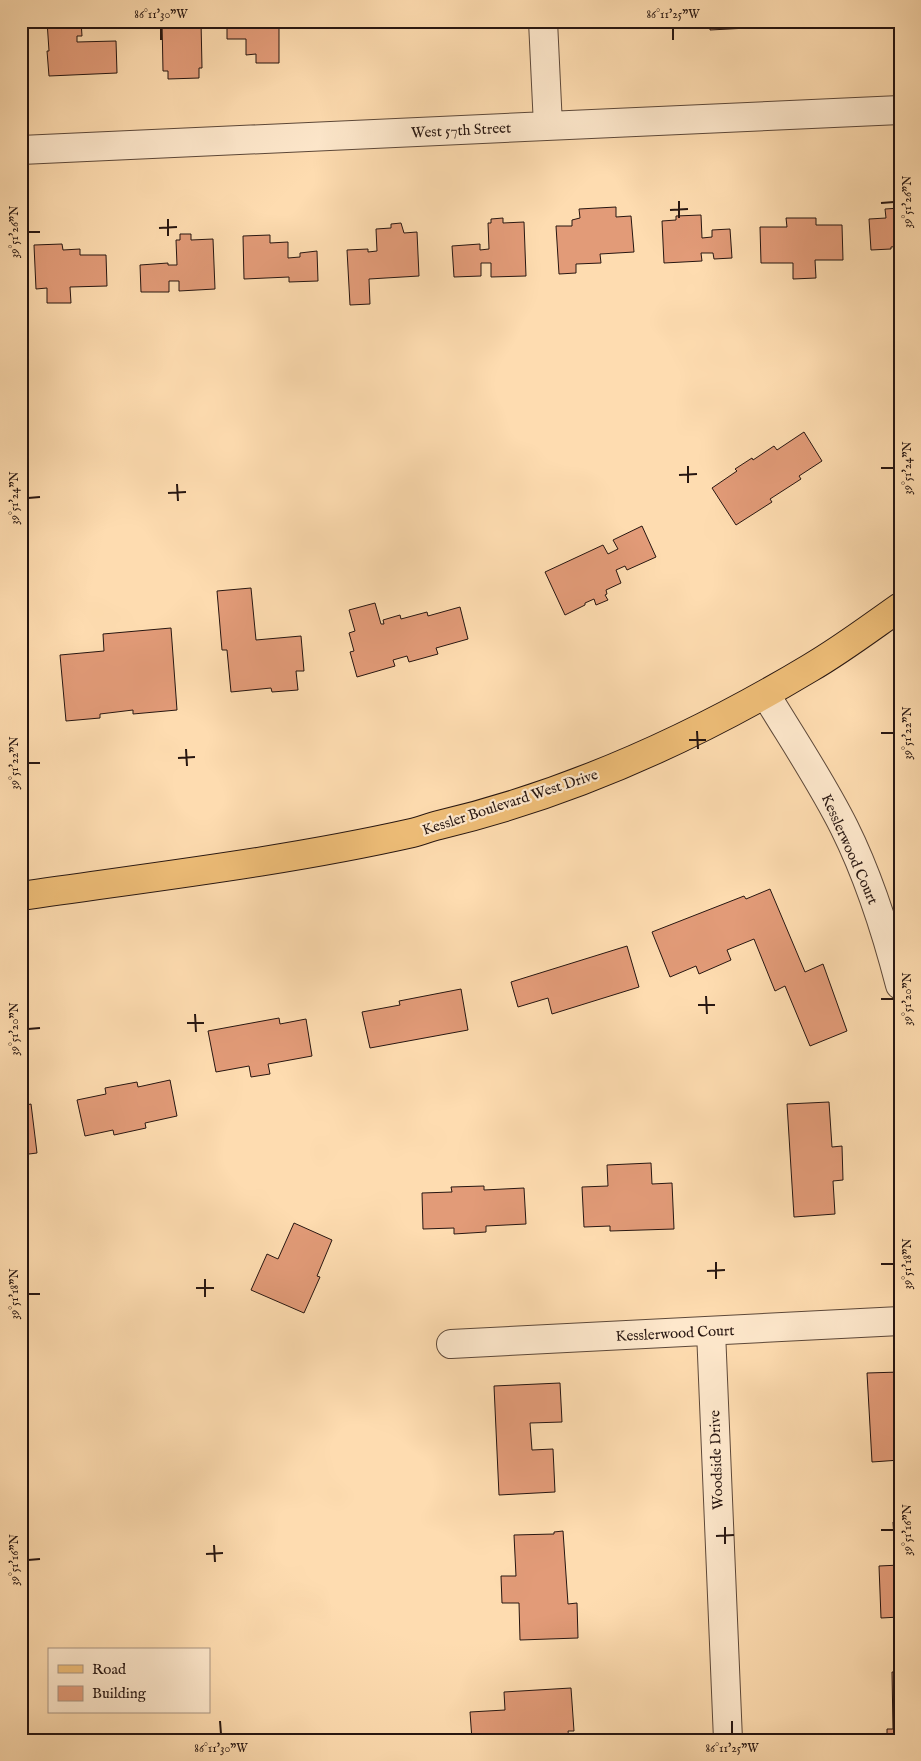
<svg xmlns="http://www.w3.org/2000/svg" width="921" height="1761" viewBox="0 0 921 1761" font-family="'IM FELL English',serif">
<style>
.building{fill:#e29b78;stroke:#271611}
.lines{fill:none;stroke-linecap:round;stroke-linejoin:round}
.street-casing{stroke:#5d4839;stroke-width:30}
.primary-casing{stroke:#271611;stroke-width:30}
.street{stroke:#fee8cc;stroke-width:28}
.primary{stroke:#efbe78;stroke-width:28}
.ticks{fill:none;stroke:#271611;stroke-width:2}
.labels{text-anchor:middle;stroke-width:4.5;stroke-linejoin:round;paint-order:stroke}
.street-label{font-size:15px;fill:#271611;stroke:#fee8cc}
.neatline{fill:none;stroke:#271611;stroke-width:2}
.ticks-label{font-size:12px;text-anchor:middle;fill:#271611}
</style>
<rect width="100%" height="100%" fill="#fedcb0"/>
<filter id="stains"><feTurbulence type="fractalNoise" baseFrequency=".004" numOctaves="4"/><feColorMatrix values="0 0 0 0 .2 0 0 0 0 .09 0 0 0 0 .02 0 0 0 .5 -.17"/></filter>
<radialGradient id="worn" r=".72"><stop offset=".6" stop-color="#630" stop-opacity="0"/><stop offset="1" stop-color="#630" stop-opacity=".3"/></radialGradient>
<path class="building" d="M47 21H81L82 36H77V42L116 41 117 73 49 76 47 51H49Z
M162 21H201L202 68H199V78L168 79V71H163Z
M227 21H279V63H256V54L246 55V39H227Z
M710 21H747L748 28 710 30Z
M21 23 23 76H21Z
M616 207V217L631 216 634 252 600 254 601 263 576 264V273L559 274 556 226H572V220L580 218 579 209Z
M900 208V246L891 247V249L871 250 869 219 886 218 885 209Z
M701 215 702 238 712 237V230L730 229 732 258 714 259 713 253H701L702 261 664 263 662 221 676 220V216Z
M503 218V223L524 222 526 276 491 277V263H481V276L454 277 452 246 480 244V250L489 249 488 223H491V219Z
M786 218H816V225H842L843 260H815L816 278 793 279V263H761L760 227H787Z
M401 223 404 233 417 232 419 276 369 279 370 304 350 305 347 250 368 249V252L377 251 376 229 391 228V224Z
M180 234H191V240L213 239 215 289 179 291V281H169V292H141L140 265 168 263V265H177L176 240H180Z
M270 235V243L288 242V258L300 257V253L317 251 318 281 289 282V277L244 279 243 236Z
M62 244 63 250 80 249V255H106L107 286 70 287 71 303H47V288L36 289 34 245Z
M804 432 822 461 799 476 801 479 770 499 772 502 736 525 712 488 737 471 735 469 752 458 753 460 774 446 777 450Z
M642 526 656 557 627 570 625 566 616 570 621 583 606 590 607 594 605 595 608 600 596 605 594 599 585 603V605L565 615 545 572 603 545 608 554 618 549 613 540Z
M251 588 256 640 301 636 304 671H296L298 690 272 692 271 688 231 692 227 650H222L217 591Z
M375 603 381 624H384L383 620 400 615 401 619 427 612 428 616 460 607 468 639 436 648 438 654 409 662 407 656 393 660 395 666 357 677 350 652 354 651 349 633 355 631 349 610Z
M171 628 177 710 133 714V710L100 714V718L66 721 60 655 104 651 103 634Z
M770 889 805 972 823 964 847 1031 810 1046 785 986 775 991 754 939 727 950 731 960 699 974 696 966 670 977 652 932 744 896 746 899Z
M627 946 639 987 552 1014 548 998 518 1007 511 982Z
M461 989 468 1030 370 1048 362 1012 400 1005 399 1001Z
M279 1018 280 1024 306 1019 312 1056 268 1064 270 1074 251 1077 249 1066 216 1072 208 1031Z
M170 1080 177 1116 145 1123 146 1128 114 1135 113 1130 85 1136 77 1100 106 1094 105 1088 137 1082 138 1087Z
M829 1102 832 1147 842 1146 843 1180 833 1181 835 1214 794 1217 787 1104Z
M31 1104 37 1153 21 1155V1106Z
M651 1163 652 1184 672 1183 674 1229 610 1231V1226L584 1227 582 1187 608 1186 607 1165Z
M484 1186V1190L524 1188 526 1224 486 1226V1232L454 1234V1228L423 1229 422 1193 452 1192 451 1187Z
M294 1223 332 1240 317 1276 320 1277 304 1313 251 1290 267 1254 278 1259Z
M900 1372V1460L872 1462 867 1373Z
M560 1383 562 1422 530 1423 532 1450 553 1449 555 1492 499 1495 494 1386Z
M893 1522H900V1552L895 1553Z
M563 1531 568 1604 577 1603 578 1638 520 1640 519 1603H502L501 1576H516L514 1535 554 1534V1532Z
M900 1565V1617L881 1618 879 1566Z
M892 1672H900V1740H887V1729H893Z
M571 1688 574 1731H568L569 1740H472L470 1712 505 1710 504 1692Z"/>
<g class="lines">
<g class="street-casing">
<path id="street" d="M543 21 548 126
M21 150 900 110
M766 695C792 738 821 781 844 827 869 877 886 931 900 985
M711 1331 728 1740
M451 1344 900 1321"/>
</g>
<g class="primary-casing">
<path id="primary" d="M21 896C151 877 283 862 412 833 421 831 430 827 439 825 570 794 695 737 810 668 841 650 870 628 900 607"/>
</g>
<use href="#street" class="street"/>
<use href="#primary" class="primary"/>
</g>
<path class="ticks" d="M161 28V40M673 28V40M679 201V218M881 203 894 202M670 210 688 209M168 219V236M159 228 177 227M28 232H40M688 466V483M881 468H894M679 475 697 474M177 484 178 501M168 493 186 492M28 498 40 497M697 731 698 749M881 733H894M689 740H706M186 749 187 766M178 758 195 757M28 763H40M706 996 707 1014M881 999H894M698 1005H715M195 1014 196 1032M187 1023H204M28 1029 40 1028M716 1262V1279M881 1264H894M707 1271 725 1270M205 1279V1297M196 1288H214M28 1294H40M725 1527V1544M881 1530H894M716 1536 734 1535M214 1545 215 1562M206 1554 223 1553M28 1560 40 1559M220 1721 221 1734M732 1721V1734"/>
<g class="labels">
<g class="street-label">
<text transform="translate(461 130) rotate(-3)" y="5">West 57th Street</text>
<text transform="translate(510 802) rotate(-18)" y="5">Kessler Boulevard West Drive</text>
<text transform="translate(850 849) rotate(66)" y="5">Kesslerwood Court</text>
<text transform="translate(675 1333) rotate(-3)" y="5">Kesslerwood Court</text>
<text transform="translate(716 1460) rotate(-92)" y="5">Woodside Drive</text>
</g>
</g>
<rect width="921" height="1761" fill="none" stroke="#fedcb0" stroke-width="55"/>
<rect x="48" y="1648" width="162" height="65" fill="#fee8cc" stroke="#a89481"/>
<rect x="58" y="1665" width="25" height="8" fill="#efbe78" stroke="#a89481"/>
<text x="92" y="1674" font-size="15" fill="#271611">Road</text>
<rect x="58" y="1686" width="25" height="15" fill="#e29b78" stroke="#a89481"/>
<text x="92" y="1698" font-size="15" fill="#271611">Building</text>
<rect x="28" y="28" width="866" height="1706" class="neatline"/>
<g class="ticks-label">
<text x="161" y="18">86°11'30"W</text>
<text x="673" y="18">86°11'25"W</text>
<text transform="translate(907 202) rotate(-90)" y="4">39°51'26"N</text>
<text transform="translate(14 232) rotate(-90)" y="4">39°51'26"N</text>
<text transform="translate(907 468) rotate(-90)" y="4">39°51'24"N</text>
<text transform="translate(14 498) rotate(-90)" y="4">39°51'24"N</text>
<text transform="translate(907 733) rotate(-90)" y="4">39°51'22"N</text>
<text transform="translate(14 763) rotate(-90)" y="4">39°51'22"N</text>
<text transform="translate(907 999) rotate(-90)" y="4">39°51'20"N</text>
<text transform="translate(14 1029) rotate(-90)" y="4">39°51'20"N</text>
<text transform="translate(907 1264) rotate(-90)" y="4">39°51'18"N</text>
<text transform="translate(14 1294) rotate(-90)" y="4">39°51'18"N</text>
<text transform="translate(907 1530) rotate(-90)" y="4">39°51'16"N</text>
<text transform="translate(14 1560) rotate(-90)" y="4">39°51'16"N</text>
<text x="221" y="1752">86°11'30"W</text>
<text x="732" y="1752">86°11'25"W</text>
</g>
<rect width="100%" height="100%" filter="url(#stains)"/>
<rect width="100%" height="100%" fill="url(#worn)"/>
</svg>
